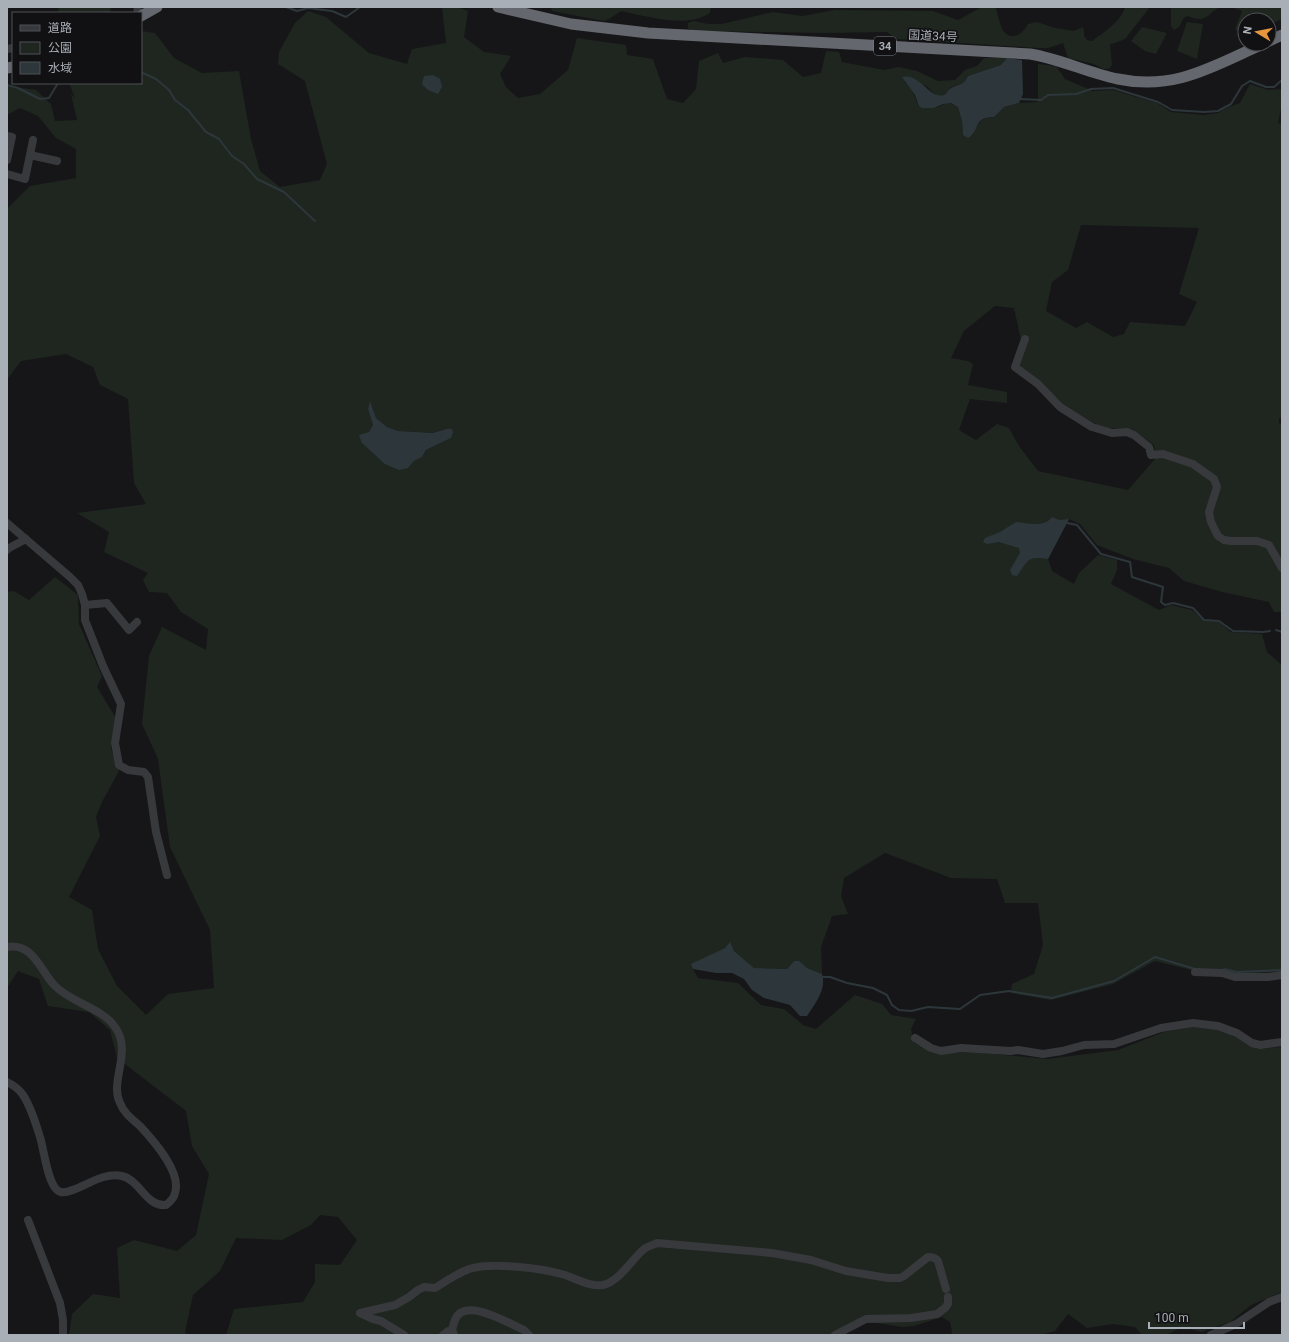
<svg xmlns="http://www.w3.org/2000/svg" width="1289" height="1342" viewBox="0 0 1289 1342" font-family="Roboto,'Noto Sans JP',sans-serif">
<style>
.green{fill:#1e261f;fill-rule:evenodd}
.water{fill:#2d373b}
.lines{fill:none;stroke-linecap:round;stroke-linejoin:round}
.stream{stroke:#2d373b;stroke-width:2}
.minor{stroke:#37393d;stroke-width:8}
.highway{stroke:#64686e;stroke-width:11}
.labels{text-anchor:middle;stroke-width:3.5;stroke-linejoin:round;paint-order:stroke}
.shield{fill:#111113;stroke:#7b8086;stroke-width:1}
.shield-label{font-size:11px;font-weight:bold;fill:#a9afb7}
.street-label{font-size:12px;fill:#a9afb7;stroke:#111113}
</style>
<rect width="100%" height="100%" fill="#161618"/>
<path class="green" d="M59 7H111L110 13H58Z
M442 7H456L468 11 464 37 484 52 511 56 500 74 506 87 518 98 540 94 568 70 577 38 626 45 627 55 653 59 667 99 683 103 696 89 699 61 718 53 723 63 745 57 783 60 803 77 821 73 826 51 839 52 842 62 884 70 898 67 917 71 938 81 955 80 965 70 977 66 984 58H1007L1001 65 968 76C962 88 958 83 950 88 949 90 948 92 947 93 937 102 932 90 926 86 920 83 910 82 904 81 912 88 915 97 919 106 923 107 928 108 933 108 945 107 944 98 958 107L962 121 963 135H973C979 123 979 118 994 117L1004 107 1019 103 1038 102V64L1056 66 1065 79 1093 91 1113 90 1157 103 1171 112 1203 115 1218 113 1229 107 1240 103 1250 84 1268 90 1282 89V104L1278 123 1282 124V416L1279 419V423L1282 425V612H1274L1269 602 1222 592 1184 581 1169 568 1133 559 1097 545 1080 524 1069 519 1048 559 1052 571 1074 584 1079 573 1098 555 1117 560V570L1111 584 1159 610 1171 605 1192 610 1204 621 1219 622 1231 632 1262 634 1267 652 1282 665V971L1277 972 1236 974 1222 971 1191 970 1155 961 1113 984 1051 1000 1011 993 1012 984 1034 974 1043 945 1038 903H1005L997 879 951 878 885 853 844 878 841 896 848 914 832 916 821 947 822 974 807 968 794 961 787 969 754 968 734 951 725 948 693 969 698 978 738 983 761 1005 784 1009 803 1025 816 1029 855 995 882 1004 891 1015 916 1019 911 1029 914 1043 935 1053 973 1052 1047 1059 1118 1050 1164 1032 1193 1027 1217 1029 1237 1036 1257 1049 1282 1047V1292L1251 1305 1230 1322 1201 1332 1182 1327 1166 1335H1142L1135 1327 1113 1324 1087 1328 1068 1314 1055 1331 1040 1335H951L952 1332 950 1322 942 1317 914 1326 903 1327 862 1321 833 1335H226L234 1309 303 1302 315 1282V1264L340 1265 357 1240 338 1217 320 1215 311 1225 282 1240 236 1238 220 1271 193 1295 185 1332 187 1335H69L72 1314 93 1294 120 1298 117 1248 134 1240 177 1251 196 1235 209 1174 192 1146 186 1111 117 1058 110 1030 89 1012 48 1006 39 979 18 971 7 988V592L14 591 29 600 55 577 78 595 79 624 102 676 97 687 117 720 111 748 119 771 102 802 96 817 100 836 69 897 92 910 98 949 117 986 146 1015 168 994 214 988 210 930 170 847 158 759 142 724 149 656 162 627 206 650 208 629 181 612 167 593 149 592 143 580 148 573 104 552 109 532 77 513 146 504 134 483 128 399 100 385 93 367 66 354 21 361 7 380V209L30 186 76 178V149L56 138 38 116 20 108 7 115V86L36 90 51 104 55 121 77 120 71 94 75 98 69 83H141V31L155 33 174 58 202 73 239 71 251 139 260 171 280 187 320 180 327 164 305 81 278 64 279 52 295 23 308 11 326 17 369 53 407 64 412 49 446 43ZM1081 225 1199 228 1179 294 1197 302 1185 326 1130 322 1124 334 1113 337 1087 322 1076 328 1046 311 1052 282 1068 270ZM995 306 1014 308 1021 340 1014 361 1063 405 1103 428 1132 429 1154 445 1155 459 1128 490 1038 471 1019 446 1009 428 997 424 976 440 959 430 970 399 1007 403V392L968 385 973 364 968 361 951 358 964 331ZM370 402 376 418 387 427 398 431 433 433 446 429 451 438 426 450 422 457 414 461 408 468 369 432 373 425 368 409Z
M551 7H709L711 8 710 13C687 29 646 16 621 11L609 19 604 21 552 11Z
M982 7H995C1000 16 999 37 1014 36 1021 35 1025 29 1028 24L1037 22 1055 28 1074 31 1083 27 1084 31V36L1087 40 1092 41C1104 32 1121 22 1125 7H1150L1125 39 1115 43 1110 44 1112 65 1109 69H1103L1094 64 1068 58 1063 43 1048 48H1038L897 39 887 32 825 33 692 31 688 28V23L693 21 708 24H722L773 12 802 16 835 10 933 11 958 20Z
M1171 7H1282V19L1269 25V20H1245V36L1235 29 1242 11C1234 8 1224 5 1217 9 1211 12 1207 19 1200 19 1196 19 1191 17 1187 16L1183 19 1179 27 1174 30 1171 26Z
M1187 22 1203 24 1197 59 1177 51Z
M1142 27 1167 33 1156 54 1145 51 1131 41Z"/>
<path class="water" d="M1007 58 1022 60 1023 94 1019 103 1004 107 994 117C971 118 982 130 968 138L963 135 962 121 958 107 951 103 943 104 934 108H922L919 106 915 95 902 77C921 73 929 100 944 95 947 94 947 91 950 89 958 83 962 88 968 76L1001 65Z
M433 75 440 79 442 87 438 94 428 90 422 84 424 76Z
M370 401 376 418 387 427 398 431 433 433 446 429H452L453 432 451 438 426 450 422 457 414 461 408 468 399 470 385 464 362 443 359 435 369 432 373 425 368 409Z
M1052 517 1059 520 1069 519 1048 559C1027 556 1029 559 1017 576L1012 575 1010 570 1020 553 1019 548 999 542 987 544 983 542 985 538 1000 532 1016 522C1028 523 1044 528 1052 517Z
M730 942 734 951 754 968 787 969 794 961H799L807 968 822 974C827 989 815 1004 807 1016H800L790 1005 764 998 752 990 744 979 732 973H716L693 969 691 964 725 948Z"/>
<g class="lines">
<path class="stream" d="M286 7 297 11 308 8 332 11 346 17 360 7
M141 72 156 79 169 90 175 100 188 110 206 132 219 139 232 156 244 164 257 179 284 192 315 221
M7 85 18 88 40 99 49 98 58 83
M1020 99 1041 100 1048 95 1076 94 1091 89 1113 88 1158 102 1172 110 1204 112 1218 111 1231 104 1242 86 1250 81 1266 87H1274L1282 80
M1067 523 1077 525 1101 554 1130 562 1132 577 1163 587 1161 602 1165 605 1173 603 1193 608 1204 620 1219 621 1233 631 1263 632 1270 631
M1276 630 1282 632
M1224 969 1237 972 1282 970
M823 977H830L847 983 873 988 887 995 892 1005 899 1010 911 1011 928 1007 960 1009 980 995 1009 991 1052 998 1114 981 1155 957 1195 969"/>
<path class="minor" d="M137 13 138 7
M7 49 13 48
M7 136 12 137 7 160
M30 155 57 161
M7 174 25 179 33 140
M1025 339 1015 367 1038 384 1060 407 1092 427 1112 433 1127 432 1134 435 1149 447 1151 455 1163 454 1193 464 1214 479 1217 487 1209 512 1211 522 1218 536 1224 540 1231 541H1257L1269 545 1282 568
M7 523 70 577 78 585 82 594 85 605V620L103 666 121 704 115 743 119 765 128 770 144 772 148 777 156 832 167 875
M7 550 9 548 26 539
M85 605 107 603 129 630 137 622
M7 947C33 942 41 972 55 986 72 1003 102 1008 115 1027 133 1052 109 1081 120 1103 124 1113 132 1119 140 1126 153 1140 182 1172 175 1193 174 1198 170 1202 166 1205 146 1207 140 1180 122 1176 105 1172 89 1184 73 1190 69 1191 65 1193 61 1192 48 1190 44 1149 40 1137 36 1124 31 1107 23 1095 19 1089 13 1085 7 1082
M1195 972 1222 973 1235 977H1268L1282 975
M915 1038 931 1048 941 1051 961 1048 1011 1051 1018 1050 1043 1054 1062 1051 1084 1045 1114 1044 1161 1028 1193 1023 1218 1026 1237 1033 1252 1043 1260 1045 1282 1042
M28 1220 60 1303 63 1320V1335
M404 1335 381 1321 373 1319 360 1313 395 1305 409 1297 418 1290 424 1287 435 1288C446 1281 456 1274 469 1269 492 1262 542 1268 565 1275 577 1279 590 1287 603 1285 619 1282 632 1259 644 1249 648 1246 653 1245 657 1243L772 1253 811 1260 846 1271 888 1278H900L904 1276 928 1257C933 1257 936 1258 938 1261L946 1289
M443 1335 448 1331H452
M454 1335C451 1329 453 1326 455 1320 464 1296 508 1323 524 1330L529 1335
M835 1335 866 1319 911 1318 937 1314 945 1308 948 1304V1297
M1211 1335 1236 1324 1269 1302 1282 1297"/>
<path class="highway" d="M498 7 571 24 648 33 1030 54C1061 59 1088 73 1118 79 1175 91 1213 66 1263 44
M141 16 157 7
M1269 41 1282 35
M7 68 13 67"/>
</g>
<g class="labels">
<rect class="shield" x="874" y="37" width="22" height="18" rx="3"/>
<g class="shield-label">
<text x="885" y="50">34</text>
</g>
<g class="street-label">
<text transform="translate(933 36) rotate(3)" y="4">国道34号</text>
</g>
</g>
<rect width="1289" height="1342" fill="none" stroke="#a9afb7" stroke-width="16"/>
<rect x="12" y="12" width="130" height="72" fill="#111113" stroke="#4e5055"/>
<rect x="20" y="25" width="20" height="6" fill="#37393d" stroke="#4e5055"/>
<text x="48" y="32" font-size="12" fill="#a9afb7">道路</text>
<rect x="20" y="42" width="20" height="12" fill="#1e261f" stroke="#4e5055"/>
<text x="48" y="52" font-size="12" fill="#a9afb7">公園</text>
<rect x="20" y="62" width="20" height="12" fill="#2d373b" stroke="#4e5055"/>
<text x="48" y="72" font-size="12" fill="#a9afb7">水域</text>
<g transform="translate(1257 32) rotate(280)"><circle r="19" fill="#111113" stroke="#4e5055"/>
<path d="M0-3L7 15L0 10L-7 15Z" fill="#e8963e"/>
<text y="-6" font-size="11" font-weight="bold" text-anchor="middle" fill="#a9afb7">N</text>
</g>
<path d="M1149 1322v6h95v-6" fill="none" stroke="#a9afb7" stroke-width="2"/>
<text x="1155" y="1322" font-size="12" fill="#a9afb7" stroke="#111113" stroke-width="3" paint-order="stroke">100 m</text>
</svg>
